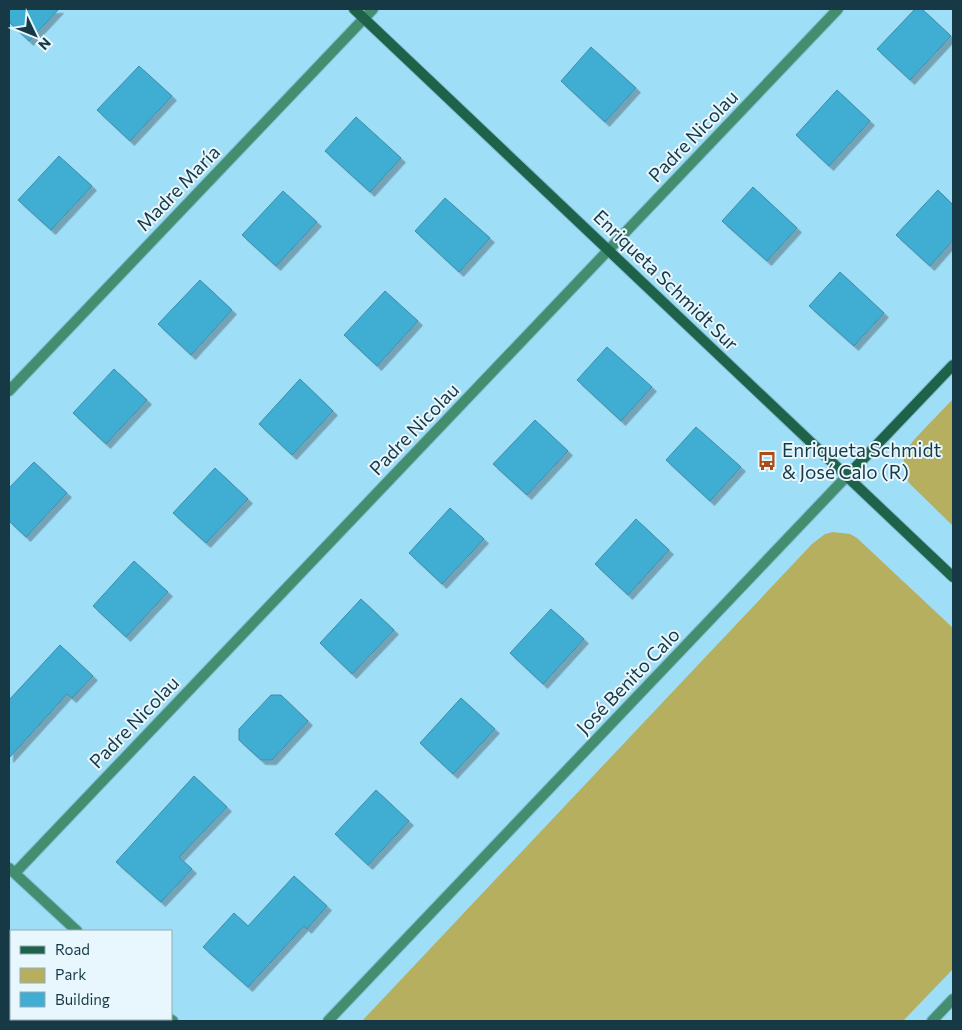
<svg xmlns="http://www.w3.org/2000/svg" width="962" height="1030" viewBox="0 0 962 1030" font-family="Commissioner,sans-serif">
<style>
.green{fill:#b6af5f}
.building{fill:#41add2;stroke:#3b8eab;filter:url(#shadow)}
.lines{fill:none;stroke-linecap:round;stroke-linejoin:round}
.street-casing{stroke:#81bad0;stroke-width:12}
.secondary-casing{stroke:#81bad0;stroke-width:12}
.street{stroke:#438e6f;stroke-width:10}
.secondary{stroke:#1d6249;stroke-width:10}
.labels{text-anchor:middle;stroke-width:4;stroke-linejoin:round;paint-order:stroke}
.street-label{font-size:19px;fill:#173946;stroke:#e8f7fd}
.poi-label{font-size:19px;fill:#173946;stroke:#e8f7fd;text-anchor:start}
</style>
<defs>
<filter id="shadow"><feDropShadow dx="4.5" dy="4.5" stdDeviation="0" flood-color="#0004"/></filter>
</defs>
<rect width="100%" height="100%" fill="#9fdef7"/>
<path class="green" d="M953 399V526L909 483C896 458 908 446 925 428 935 418 944 408 953 399Z
M833 532 850 534 857 538 953 628V969L903 1021H362L812 544 825 534Z"/>
<path class="building" d="M9 9H59L29 41 9 22Z
M915 9H922L951 36 910 80 877 49Z
M591 47 636 88 605 122 561 81Z
M139 66 172 96 130 141 97 110Z
M837 90 870 121 829 166 796 135Z
M356 117 401 158 370 192 325 151Z
M59 156 92 186 51 230 18 200Z
M753 187 797 228 767 261 722 221Z
M938 190 953 205V240L930 266 896 235Z
M283 191 317 222 276 266 242 235Z
M445 198 490 238 459 272 415 231Z
M840 272 884 313 854 346 809 306Z
M200 280 232 310 191 355 158 324Z
M385 291 418 321 377 366 344 335Z
M607 347 652 387 621 421 577 380Z
M114 369 147 400 106 444 73 413Z
M300 379 333 411 292 455 259 424Z
M535 420 568 451 527 495 493 464Z
M696 427 741 467 710 501 666 460Z
M34 462 67 493 26 537 9 521V488Z
M215 468 248 499 206 543 173 513Z
M450 508 484 539 442 584 409 553Z
M636 519 669 550 628 595 595 564Z
M134 561 168 592 126 637 93 606Z
M361 599 394 630 352 674 320 643Z
M551 609 584 639 543 684 510 653Z
M60 645 93 676 72 698 67 694 9 758V700Z
M271 695H281L308 721 272 760H261L239 740V729Z
M461 698 495 729 453 774 420 743Z
M194 776 227 807 179 857 192 869 161 902 116 862Z
M376 790 409 821 368 865 335 834Z
M294 876 327 906 307 929 304 926 248 987 203 947 234 913 248 926Z"/>
<g class="lines">
<g class="street-casing">
<path id="street" d="M9 391 373 9
M9 868 77 931
M15 873 838 9
M170 1019 173 1021
M328 1021 847 476
M932 1021 953 999"/>
</g>
<g class="secondary-casing">
<path id="secondary" d="M354 9 953 577
M847 476 953 365"/>
</g>
<use href="#street" class="street"/>
<use href="#secondary" class="secondary"/>
</g>
<defs>
<g id="bus-bare" transform="scale(1.5)"><path d="M-5-6H5V4H4V6H2V4H-2V6H-4V4H-5ZM-3.5-4V0h7V-4ZM-3.5 1.2v1.5H-2V1.2ZM2 1.2v1.5H3.5V1.2Z" fill="#ae4a13" stroke="#e8f7fd" stroke-width="2.5" paint-order="stroke"/></g>
</defs>
<g fill-rule="evenodd">
<use href="#bus-bare" x="767" y="461"/>
</g>
<g class="labels">
<g class="street-label">
<text transform="translate(693 136) rotate(-46)" y="7">Padre Nicolau</text>
<text transform="translate(178 188) rotate(-46)" y="7">Madre María</text>
<text transform="translate(666 280) rotate(44)" y="7">Enriqueta Schmidt Sur</text>
<text transform="translate(414 429) rotate(-46)" y="7">Padre Nicolau</text>
<text transform="translate(628 681) rotate(-46)" y="7">José Benito Calo</text>
<text transform="translate(134 722) rotate(-46)" y="7">Padre Nicolau</text>
</g>
<g class="poi-label">
<text x="782" y="457">Enriqueta Schmidt<tspan x="782" dy="22">&amp; José Calo (R)</tspan></text>
</g>
</g>
<rect width="962" height="1030" fill="none" stroke="#173946" stroke-width="20"/>
<rect x="10" y="930" width="162" height="90" fill="#e8f7fd" stroke="#94abb4"/>
<rect x="20" y="946" width="25" height="8" fill="#1d6249" stroke="#94abb4"/>
<text x="55" y="955" font-size="15" fill="#173946">Road</text>
<rect x="20" y="968" width="25" height="15" fill="#b6af5f" stroke="#94abb4"/>
<text x="55" y="980" font-size="15" fill="#173946">Park</text>
<rect x="20" y="992" width="25" height="15" fill="#41add2" stroke="#94abb4"/>
<text x="55" y="1005" font-size="15" fill="#173946">Building</text>
<g transform="translate(35 35) rotate(133)" stroke="#e8f7fd" stroke-width="4" paint-order="stroke">
<path d="M0-4L9 19L0 12L-9 19Z" fill="#173946"/>
<text y="-8" font-size="14" font-weight="bold" text-anchor="middle" fill="#173946">N</text>
</g>
</svg>
